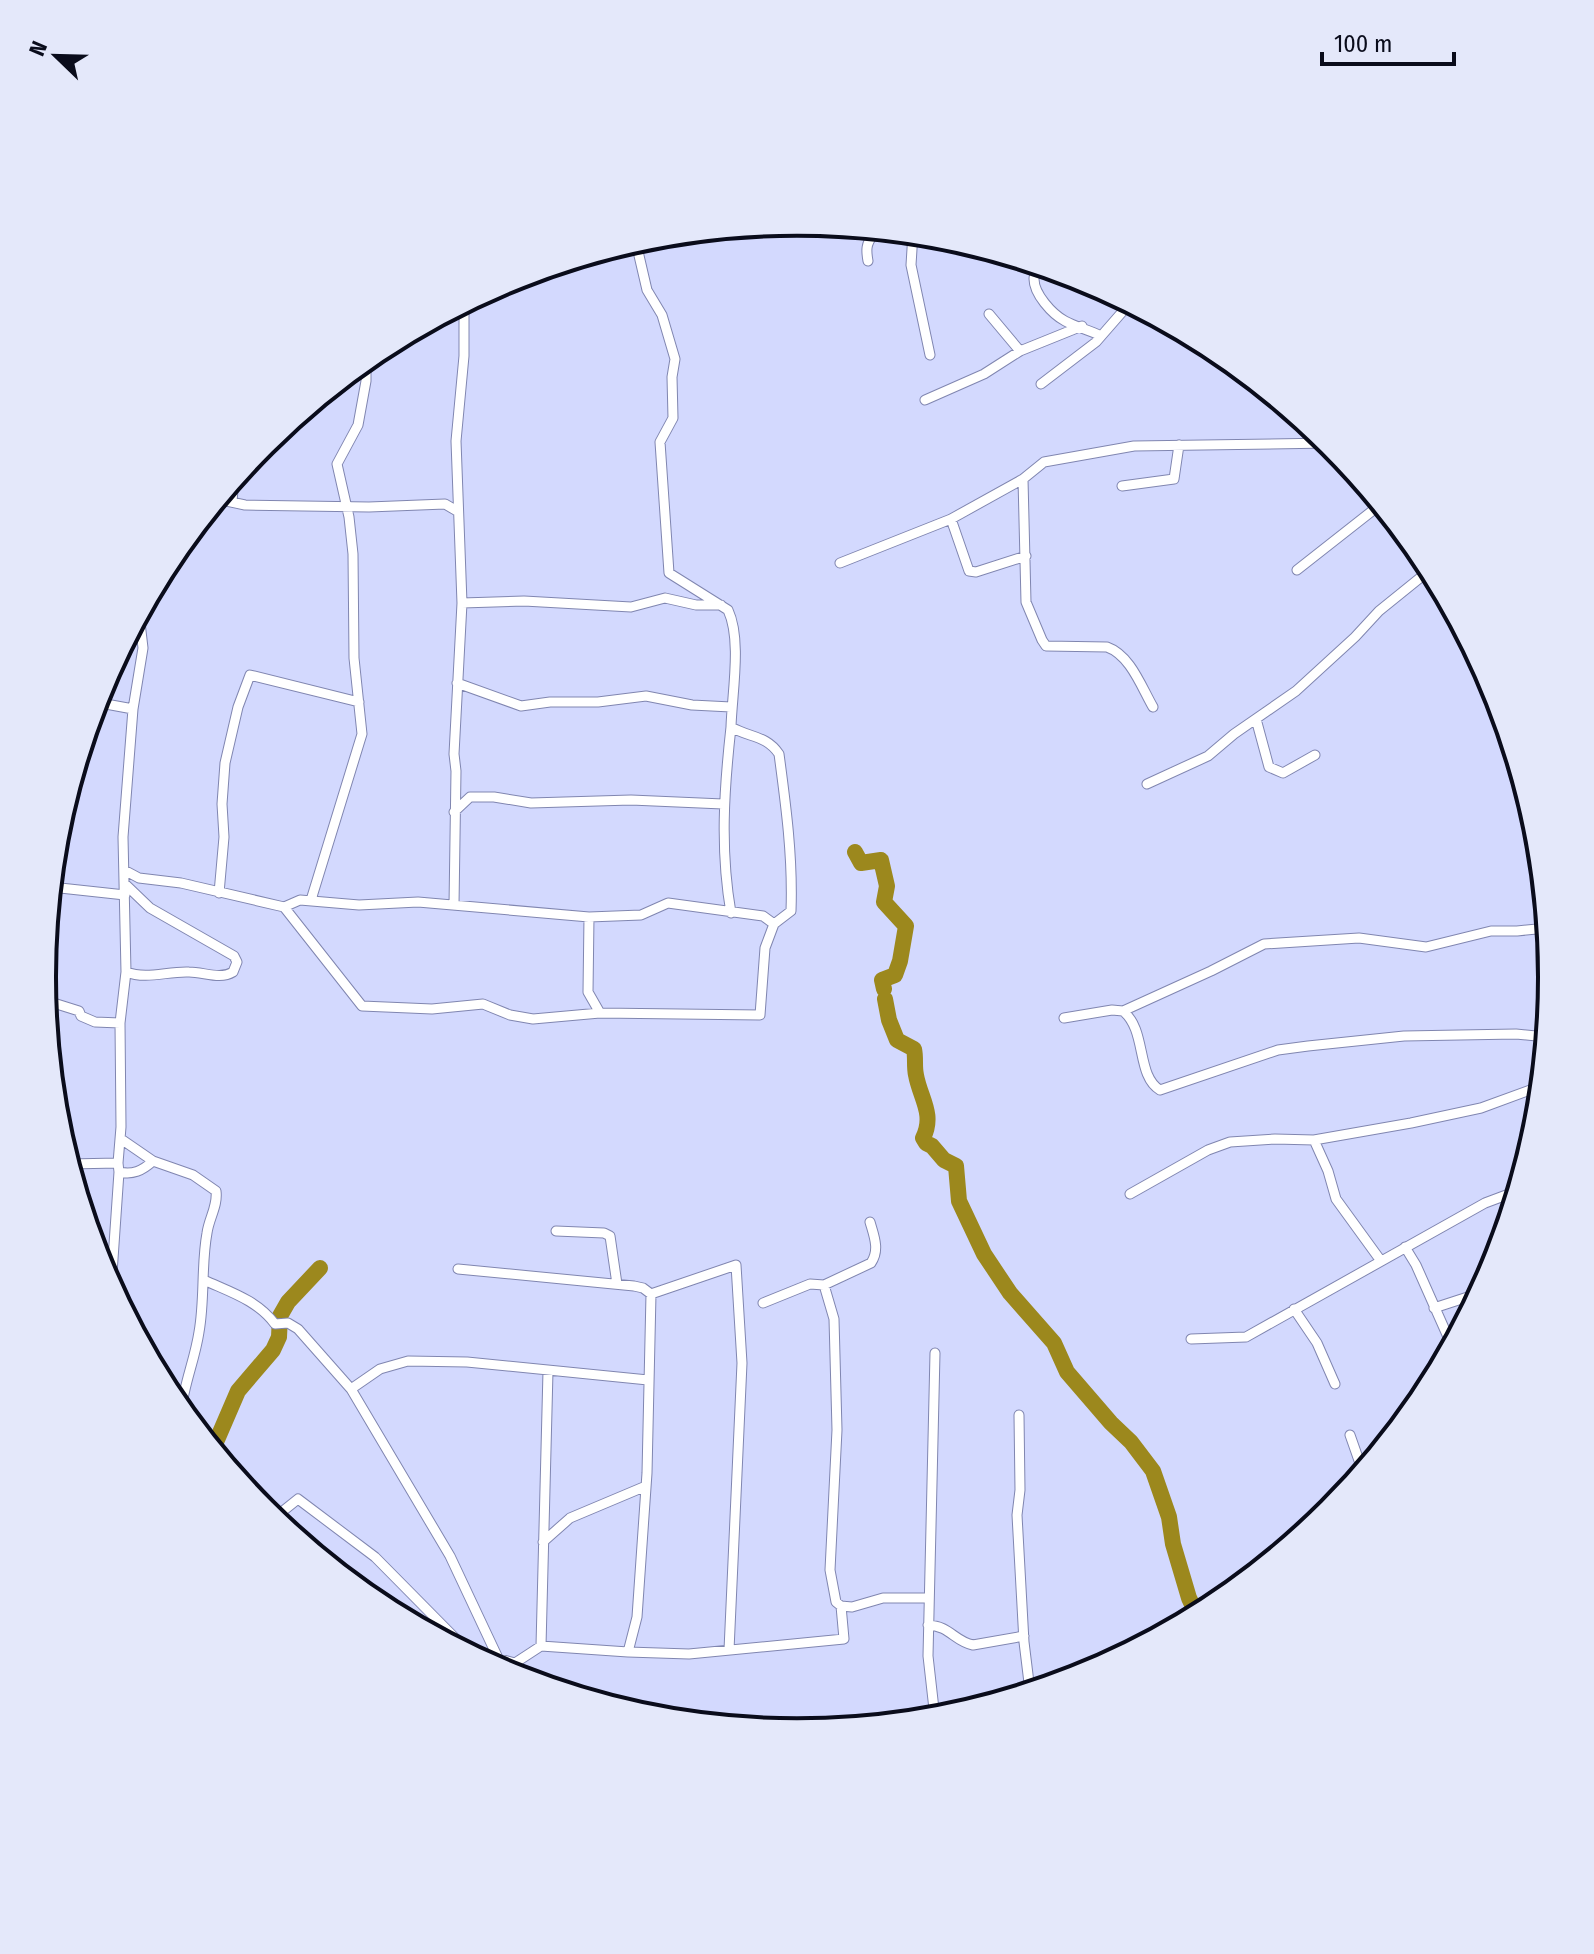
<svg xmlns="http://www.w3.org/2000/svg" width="1594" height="1954" viewBox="0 0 1594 1954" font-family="'Fira Sans Condensed',sans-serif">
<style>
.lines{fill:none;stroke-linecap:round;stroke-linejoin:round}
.river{stroke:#9c881d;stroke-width:16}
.street-casing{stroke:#8086b0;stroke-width:11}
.street{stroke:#fff;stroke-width:9}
.rim{fill:none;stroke:#0a0c1b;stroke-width:4}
</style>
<rect width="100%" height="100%" fill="#d3d9fe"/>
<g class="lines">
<path class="river" d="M855 852 861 863 881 860 887 886 884 902 906 926 900 961 895 975 882 980 884 989
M885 999 889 1020 897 1040 914 1049C916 1058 914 1066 916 1075 920 1098 935 1114 923 1138L926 1143 932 1146 944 1160 956 1166 959 1201 984 1254 1010 1293 1054 1343 1067 1372 1111 1423 1131 1442 1153 1471 1169 1517 1173 1544 1189 1598 1197 1615
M213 1449 238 1391 273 1350 279 1337 280 1316 288 1302 320 1268"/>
<g class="street-casing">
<path id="street" d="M913 233 911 265 930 355
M633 242 637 247 647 290 662 315 675 359 672 377 673 418 660 442 669 573 728 610C742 640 732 693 731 727 750 738 766 735 779 754 786 806 793 858 791 911L774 924
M868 261C866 250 866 244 873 235L892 231
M1038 266C1037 270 1034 274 1034 279 1034 294 1052 314 1065 321 1076 327 1089 330 1101 336
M989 314 1020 351
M1041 384 1096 342 1130 303
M925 400 984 374 1020 351 1082 326
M1023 479 1026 602 1042 640 1046 646 1107 647C1130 655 1141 686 1153 707
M1122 486 1174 479 1179 445
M217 499 245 505 369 507 445 504 457 511
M232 502 234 478
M951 519 969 571 976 572 1026 556
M840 563 951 519 1023 479 1044 462 1134 446 1330 443
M1297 570 1381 504
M462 603 524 601 631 607 665 598 696 605H721
M457 683 521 706 550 702H598L646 696 692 705 731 707
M95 702 133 709
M1256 719 1269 767 1283 773 1315 755
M731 727C724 790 720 850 731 913
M1147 784 1208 756 1234 734 1296 691 1355 637 1379 611 1431 569
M454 812 470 797H494L531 803 631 800 723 804
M124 870 139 878 181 883 284 907 300 900 359 905 418 902 589 917 641 915 668 903 763 916 774 924 765 948 760 1015 600 1013 588 992 589 917
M125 884 150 908 234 956 237 962 233 972C220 980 204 972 189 972 167 971 147 980 126 972
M51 887 125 895
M219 893 224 837 222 804 225 763 238 707 250 675 359 702
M311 900 362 734 354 658 353 554 349 517 337 464 358 425 366 381V358
M454 905 456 771 454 754 462 603 456 441 464 356V303
M284 907 362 1006 432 1009 483 1004 510 1015 533 1019 600 1013
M44 1000 79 1011 81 1016 95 1022 120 1023
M1123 1011 1211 971 1264 944 1359 938 1426 947 1491 931H1517L1547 928
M1064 1018 1112 1010 1123 1011C1147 1030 1136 1076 1160 1090L1278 1050 1308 1046 1404 1036 1516 1034 1546 1037
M121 1139 153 1161
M1314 1140 1328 1171 1336 1199 1381 1261
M118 1163 119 1172C133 1175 142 1171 153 1161L193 1175 216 1191C218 1206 209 1218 207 1233 201 1265 205 1299 199 1332 195 1359 184 1384 181 1411
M69 1164 118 1163 121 1127 120 1023 126 972 123 837 133 709 143 648 139 614
M1130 1194 1208 1150 1230 1142 1275 1139 1314 1140 1411 1123 1481 1108 1541 1086
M556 1231 604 1233 610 1236 617 1284
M1405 1247 1416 1265 1452 1346
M458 1269 634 1286 643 1288 651 1294 647 1473 637 1617 628 1652 541 1646 515 1663
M204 1280C230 1292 257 1300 275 1324L288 1323 298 1329 351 1389 450 1556 498 1658
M824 1285 871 1263C880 1250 874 1236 870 1222
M111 1288 119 1172
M651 1294 736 1265 742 1363 729 1650
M763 1303 810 1284 824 1285 834 1319 837 1430 830 1570 836 1602 841 1606 852 1607 883 1598H928
M1434 1308 1480 1293
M1294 1309 1317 1343 1335 1384
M1191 1339 1246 1337 1485 1203 1517 1191
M935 1353 928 1656 935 1718
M351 1389 380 1369 408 1361 467 1362 648 1380
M1019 1415 1020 1490 1017 1515 1024 1642 1030 1691
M1350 1435 1363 1472
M273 1519 298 1499 375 1557 462 1645 472 1652 515 1663V1677
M543 1542 570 1518 646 1486
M928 1625C950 1626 954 1641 973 1645L1024 1636
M541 1646 548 1371
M628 1652 689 1654 844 1639 841 1606"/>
</g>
<use href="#street" class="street"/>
</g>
<path d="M0 0H1594V1954H0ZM56 977a741 741 0 1 1 1482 0a741 741 0 1 1-1482 0Z" fill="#e4e8fa" fill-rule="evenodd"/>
<path class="rim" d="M56 977a741 741 0 1 1 1482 0a741 741 0 1 1-1482 0Z"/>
<g transform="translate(56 56) rotate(293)" stroke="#e4e8fa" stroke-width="6" paint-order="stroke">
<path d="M0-6L14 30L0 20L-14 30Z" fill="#0a0c1b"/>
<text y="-12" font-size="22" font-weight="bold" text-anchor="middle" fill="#0a0c1b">N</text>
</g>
<path d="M1322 52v12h132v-12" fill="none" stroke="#0a0c1b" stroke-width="4"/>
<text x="1334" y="52" font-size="24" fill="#0a0c1b" stroke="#e4e8fa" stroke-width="6" paint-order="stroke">100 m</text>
</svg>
